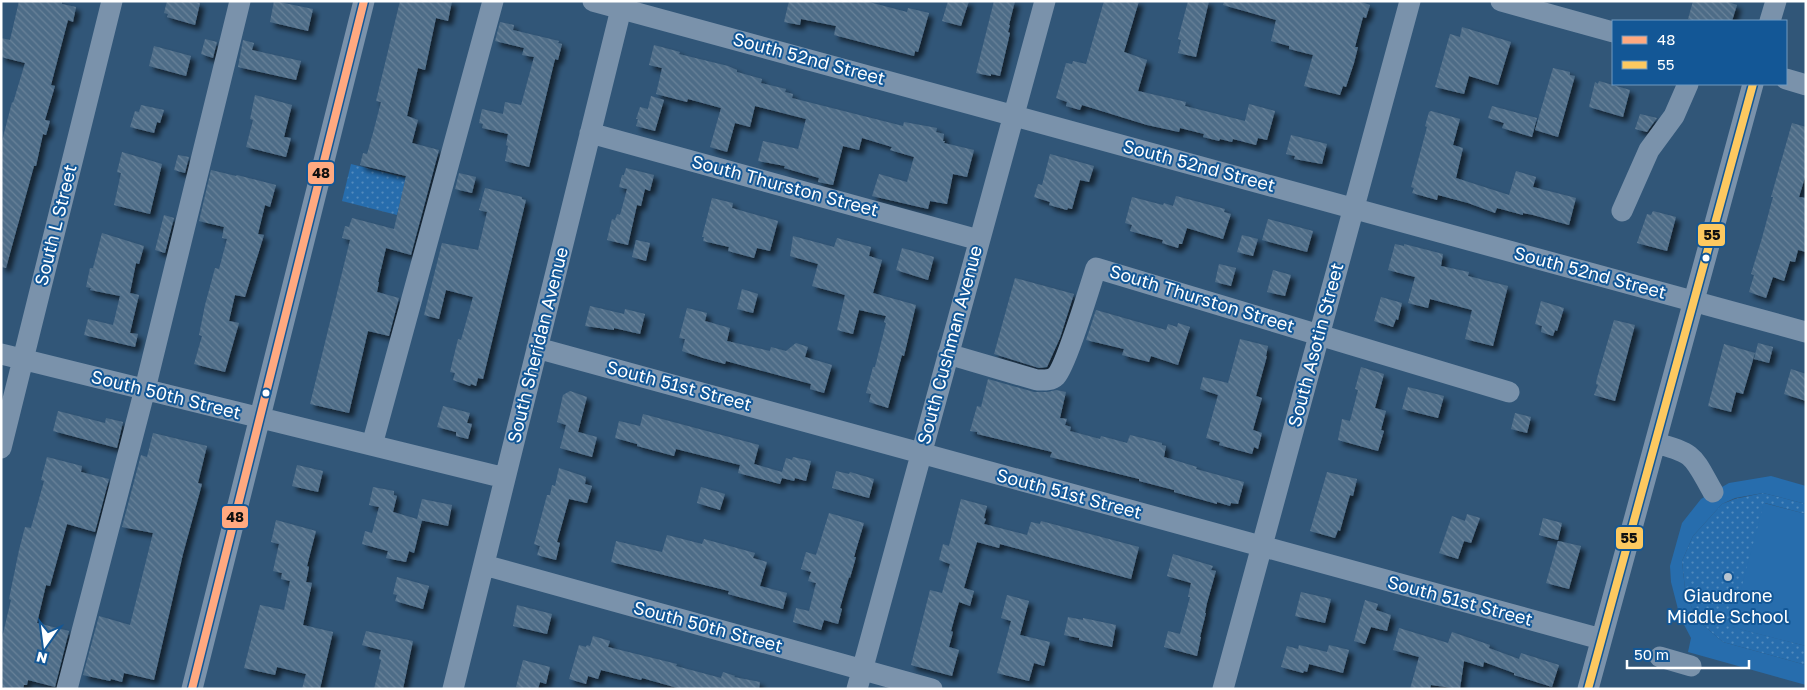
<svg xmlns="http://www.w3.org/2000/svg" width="1807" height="690" viewBox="0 0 1807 690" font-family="'Golos Text',sans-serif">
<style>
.grass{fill:url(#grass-dots)}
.pitch{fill:#276dad}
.building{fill:url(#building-back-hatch);filter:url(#shadow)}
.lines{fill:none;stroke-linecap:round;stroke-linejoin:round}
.minor{stroke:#7a92ab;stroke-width:21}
.bus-1-casing{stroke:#135796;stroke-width:11}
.bus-2-casing{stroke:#135796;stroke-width:11}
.bus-1{stroke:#ffa980;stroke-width:8}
.bus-2{stroke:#fdc960;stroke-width:8}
.bus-dot{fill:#fff;stroke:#135796;stroke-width:2}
.poi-dot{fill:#b7c4d0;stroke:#135796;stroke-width:2}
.labels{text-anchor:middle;stroke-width:4;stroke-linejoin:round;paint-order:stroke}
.street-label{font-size:18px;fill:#fff;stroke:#135796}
.poi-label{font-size:18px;fill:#fff;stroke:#135796}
.line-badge{stroke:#135796;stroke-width:2}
.pale-badge-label{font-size:14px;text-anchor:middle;font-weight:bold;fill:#111}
</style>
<defs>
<pattern id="grass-dots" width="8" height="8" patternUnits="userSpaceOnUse" patternTransform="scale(1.25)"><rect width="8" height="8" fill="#276dad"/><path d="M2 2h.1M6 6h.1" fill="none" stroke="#528abd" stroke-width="1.8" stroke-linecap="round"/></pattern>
<pattern id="building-back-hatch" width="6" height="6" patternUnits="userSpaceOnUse" patternTransform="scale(1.25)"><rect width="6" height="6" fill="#4e6c87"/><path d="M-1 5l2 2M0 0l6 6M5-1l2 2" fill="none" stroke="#698299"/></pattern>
<filter id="shadow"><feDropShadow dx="4.5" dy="4.5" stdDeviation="2.5" flood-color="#0009"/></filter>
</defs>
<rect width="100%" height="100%" fill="#315678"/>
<path class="grass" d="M351 164 406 178 397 215 342 201Z
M1763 493 1806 504V514L1765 503 1732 627 1806 646V665L1723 642 1696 619 1685 589 1682 561 1693 536 1722 504 1735 499Z"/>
<path class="pitch" d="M1771 476 1806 486V504L1763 493 1735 498 1722 504 1693 536 1682 561 1685 589 1696 619 1723 642 1806 665V685L1688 652 1691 638 1680 617 1671 582 1670 566 1682 523 1701 499 1729 483Z
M1764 503 1806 514V646L1731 627Z"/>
<path class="building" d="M19 1H62V4L76 7 73 22 68 20 51 85 55 86 45 120 50 121 46 135 43 134 36 166H34L6 268 1 267V145L12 102 13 103 25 63 1 57V38L10 40Z
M167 1H192L200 3 195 25 167 17 168 14 164 13Z
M274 1 313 9 308 31 270 22Z
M400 1H452L448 21 436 18 425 70 418 68 407 116 418 120 412 143 439 150 411 255 386 248 378 282H379L377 292 399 298 389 336 368 331 349 413 310 404 350 240 342 238 345 226 349 227 352 218 394 229 406 176 360 165 363 153 367 154 373 133 381 102 376 101Z
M789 1H865L907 12 908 8 929 13 918 52 915 51 914 56 834 35 836 26 801 19 800 25 784 22Z
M948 1H969L961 26 942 21Z
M994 1H1015L1009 25H1010L1008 32 1010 33 1000 76 991 74V76L976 73Z
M1104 1H1139L1124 52 1147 60 1138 91 1186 102 1185 106 1245 121 1249 104 1275 111 1267 140 1258 138 1256 145 1233 139 1232 142 1220 139 1219 141 1203 137 1204 134 1180 128 1179 132 1147 125 1082 105 1080 110 1066 106 1067 102 1056 98 1066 63 1072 64 1073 61 1086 64Z
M1188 1H1209L1196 57 1178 53 1181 40 1178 39Z
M1224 1H1358L1370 5 1366 18 1363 17 1355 47H1358L1354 63 1346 87 1343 86 1340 95 1304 86 1313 55 1289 49V46L1271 41 1276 20 1223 5Z
M1693 1H1725L1737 5 1732 21H1697L1688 19Z
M500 22 514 25 513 30 559 41 558 43 562 44 558 60 555 59 529 167 505 161 508 146 506 145 508 134 482 128 483 124 479 123 482 109 503 114 505 102 521 105 534 57 522 55 524 48 495 41Z
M1462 27 1511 42 1498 85 1469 76 1464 94 1435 87 1450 34 1460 37Z
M205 39 217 42 213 58 201 54Z
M243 40 254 43 252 50 301 61 296 80 238 67Z
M654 45 680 52 679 54 728 66 737 70V72L762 79 761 83 786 89 785 92 793 94 792 98 903 126 904 122 937 128 936 132 944 134 943 141H945L944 143 974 150 967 177 953 174 947 204 930 201 928 209 872 196 879 174 907 182 914 157 890 150 892 147 862 138 859 150 843 146 833 185 818 182 819 178 784 168 785 166 758 161 763 141 798 149 806 119 755 106 750 127 735 123 727 152 710 147 721 108 688 99 687 102 656 94 662 68 649 65Z
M154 46 191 56 186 76 149 66Z
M1553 68 1570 72V75L1575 76 1558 137 1535 130Z
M1599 81 1630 90 1623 117 1589 107 1595 82 1598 84Z
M255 95 292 105 284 137 291 138 286 157 246 147 253 120 250 119Z
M651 96 664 100 655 131 636 126 638 119H636L640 107 648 109Z
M141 105 164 110 160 123 157 122 154 133 130 127 135 111 139 112Z
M1492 106 1537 118 1532 137 1502 128 1504 123 1488 118Z
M1431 111 1460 119 1453 145 1463 148 1456 178 1509 195 1516 171 1536 177 1533 187 1576 198 1569 225 1533 215 1523 213V215L1497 208 1495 213 1468 203 1438 195 1437 200 1412 193 1414 188 1411 187 1427 127 1425 126 1429 112Z
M1640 114 1657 118 1647 132 1635 129Z
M1792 123 1806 127V174L1799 197 1806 198V252L1798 250 1795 262 1790 261 1784 281 1773 277 1766 298 1749 292 1754 275 1751 274 1762 238 1773 197H1771Z
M1291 135 1327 144 1322 164 1294 159 1295 156 1286 154Z
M122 152 162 164 150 214 114 205 121 173 117 172Z
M1050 154 1094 166 1089 182 1080 180 1072 209 1068 208 1067 210 1049 205 1050 202 1034 197 1038 184 1042 185Z
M178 155 189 157 185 173 174 170Z
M626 168 654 175 650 191 645 189 641 206 637 205 628 245 607 240 612 219 615 220 617 214 620 215 627 189 619 187 622 175H624Z
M211 170 236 176 237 175 276 185 270 207 265 205 258 234 264 235 245 297 235 295 229 321 239 323 225 372 194 364 202 336 199 335 205 305 215 268 219 269 227 239 222 238 224 227 199 221Z
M459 173 476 177 472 193 455 189Z
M485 188 522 197V199L526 200 483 379 478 378 476 386 471 384 470 386 453 380 455 373 450 372 458 339 461 340 473 297 446 290 439 319 424 315 442 243 478 250 487 212 479 210Z
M1176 196 1225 209 1224 212 1231 214 1223 239 1187 228 1182 244H1179L1178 248 1162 243 1163 240 1130 231 1132 225 1125 223 1132 197 1163 205 1164 203 1173 206Z
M712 198 733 203 732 208 778 221 770 251 757 248 754 258 728 251 729 247 703 241 704 237H702Z
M1653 211 1676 217 1667 251 1637 243 1647 214 1651 215Z
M164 215 174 218 165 253 155 250Z
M1268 219 1313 231 1307 252 1262 240Z
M102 233 144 246 139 264 136 263 130 293 139 295 130 333 138 334 135 347 84 335 88 319 113 325 120 296 90 290 91 288 86 287 90 268H93Z
M1242 235 1258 239 1253 256 1237 252Z
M793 236 834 247 837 238 871 247 869 256 882 260 873 293 916 305 904 356 902 355 888 408 869 402 871 394 866 393 873 367H875L886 323 884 322 886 316 859 310 853 334 837 330 845 295 812 286 818 264 790 256Z
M636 240 650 243 646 261 632 257Z
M1395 244 1404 246V244L1443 254 1441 266 1469 272 1468 276 1508 286 1493 346 1465 339 1472 310 1430 299 1428 308 1408 303 1415 277 1388 270Z
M902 248 934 257 928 280 896 270Z
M1219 264 1236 268 1231 286 1215 282Z
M1273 270 1291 275 1285 296 1267 292Z
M1015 278 1074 294 1060 338 1047 367 1039 368 994 354Z
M742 289 758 294 753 313 737 309Z
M1381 297 1402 303 1398 320 1396 319 1393 327 1374 321Z
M1541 301 1564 308 1557 331 1555 330 1553 336 1541 332 1542 326 1535 324Z
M590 306 624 314 625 309 645 314 640 334 614 328V330L585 326Z
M687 308 707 313 705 321 730 328 727 341 770 351 771 347 786 351 796 343 808 347 805 357 832 365 824 393 810 389 811 384 726 361 725 364 703 358 682 351 685 339 679 338Z
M1096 310 1166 330 1168 324 1177 327 1178 323 1190 327 1178 365 1151 356 1149 362 1122 355 1124 349 1086 340Z
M1614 320 1635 325 1615 401 1594 395 1598 385 1596 384 1597 378Z
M1240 339 1268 346 1266 356H1267L1256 396 1262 398 1253 430 1262 433 1258 449 1254 447 1252 454 1219 445 1220 442 1206 438 1218 395 1200 389 1203 377 1228 383Z
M1758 343 1773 347 1769 363 1754 359Z
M1724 344 1755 353 1743 394 1736 392 1731 412 1708 406Z
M1361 367 1384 374 1375 408 1386 411 1381 430 1384 431 1378 451 1338 440 1342 419 1350 421 1358 390 1355 389Z
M1791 369 1806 374V401L1784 394Z
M988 379 1034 392H1048L1056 390 1066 392 1060 418 1067 419 1065 425 1071 427 1070 431 1100 439 1101 436 1127 443 1130 435 1162 443V445L1166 446 1164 457 1197 467 1196 469 1244 482 1238 504 1231 503 1230 506 1217 502V504L1174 492V490L1139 481V479L1050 457 1052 452 977 434V432L970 431 977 406 981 407Z
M1408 387 1444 396 1438 418 1402 409Z
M570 391 587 397 578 432 597 437 592 457 560 448 566 425 557 422 563 395Z
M443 406 470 413 467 423 472 424 468 439 456 436V432L437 427Z
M58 411 105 423 106 418 123 422 117 448 53 431Z
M1515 413 1531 417 1527 433 1511 429Z
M643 414 759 445 754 464 782 472 786 458 792 460 793 457 811 461 806 481 795 478 794 481 782 478 780 484 738 473 740 465 676 449 674 456 637 446V444L615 438 619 421 640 426Z
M153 433 207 446 198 483 202 484 183 554 154 680 124 673 122 682 111 679 110 681 83 675 99 616 130 625 153 533 122 527 141 455 147 457Z
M47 457 82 466 81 472 109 479 95 532 67 524 50 586 46 585 37 623 69 631 55 687 28 680 27 685H24L23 689H8L1 687V642L11 600 9 599 19 550 25 527 31 528 44 481 41 480Z
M297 465 323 471 318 492 292 486Z
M559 468 586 477 585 484 592 486 587 503 569 499 557 542 560 543 556 560 537 555 540 546 534 544 547 495H550L552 485 555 486Z
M836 471 849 474 850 472 874 479 869 498 832 488Z
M1327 472 1357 479 1353 496 1350 495 1340 531 1338 530 1335 538 1310 531Z
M373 487 394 491V495L397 496 393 512 417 519 422 499 452 505 448 526 420 520H422L414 553 409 551 406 562 386 558 388 551 362 544 365 531 372 533 379 507 369 505Z
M701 487 725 494 720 510 697 503Z
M961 499 987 506 984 518 986 519 984 524 1027 535 1031 522 1040 524 1041 521 1139 547 1131 579 1000 544 999 548 977 542 964 588 974 591 970 606 959 602 951 631 953 632 949 647 959 650 952 676 911 665 930 590 942 593 950 564 939 560 943 544 949 546Z
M829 513 864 523 854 557H856L850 578 849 577 840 608 842 609 838 624 824 620 821 630 793 622 796 608 809 611 816 583 808 581 811 572 801 569 806 552 816 555Z
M1467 514 1480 518 1471 543 1464 541 1458 559 1439 553 1452 516 1465 521Z
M1543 518 1562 523 1558 540 1539 535Z
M276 520 316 531 307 566 309 567 306 582 312 583 303 625 333 632 320 689H302L306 674 277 667 275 675 244 668 260 605 284 610 290 581 281 579 282 573 273 571 279 544 271 542Z
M667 535 702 544 704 539 755 553 753 558 767 562 760 586 787 593 783 609 728 594 729 591 611 562 616 541 662 552Z
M1558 541 1581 546 1569 589 1546 583Z
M1173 554 1213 566 1211 570 1216 571 1207 603 1205 613H1206L1200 637H1201L1197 656 1164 647 1168 631 1180 634 1190 597H1188L1191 583 1167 576Z
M397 577 429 586 423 609 395 601 397 595 393 594Z
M1301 592 1331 599 1325 623 1295 616Z
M1007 595 1029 601 1020 635 1050 642 1044 666 1034 663 1029 681 997 673 1011 621 1001 618Z
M1365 600 1378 604 1376 610 1391 615 1387 631 1371 627 1365 644 1354 641Z
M517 605 552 614 547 634 513 626Z
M1068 617 1083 620V618L1116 625 1112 647 1079 640V638L1064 635Z
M1399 628 1448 643 1452 632 1490 645 1489 648 1519 659 1521 653 1559 665 1552 687 1514 675V673L1484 662 1483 667 1464 661 1460 689 1431 685 1430 689H1410L1419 657 1393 650Z
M366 631 413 641 403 689H374L381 660 379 659 381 650 362 645Z
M593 636 610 641 608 647 677 664 676 666 721 678 723 672 735 676 734 677 760 682 759 689H681L642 678 641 680 601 670 598 679 588 676 586 684 569 679 579 645 586 647 587 645 590 646Z
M1299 645 1327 652 1329 645 1349 650 1343 673 1309 664 1307 672 1304 671 1303 673 1281 667 1287 646 1298 649Z
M523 660 550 667 546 684 540 682 538 689H524L516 687Z"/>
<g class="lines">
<path class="minor" d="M593 1 1806 332
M1501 1 1613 32
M1770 21 1776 1
M1786 79 1806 85
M590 133 979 240
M1622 211 1649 150 1674 116 1688 84
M537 348 1601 639
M1 354 505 478
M948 354 1037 380C1043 380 1051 381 1056 376 1066 366 1090 286 1096 268L1509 392
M1655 443C1696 453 1693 457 1713 492
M372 445 493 1
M1 448 112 1
M484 565 932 689
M1660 657 1691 666
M67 689 145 389 240 1
M192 689 364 1
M453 689 623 1
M857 689 1045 1
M1223 689 1410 1
M1588 689 1753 84"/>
<g class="bus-1-casing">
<path id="bus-1" d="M192 689 364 1"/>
</g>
<g class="bus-2-casing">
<path id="bus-2" d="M1588 689 1753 84"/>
</g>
<use href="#bus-1" class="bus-1"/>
<use href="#bus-2" class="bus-2"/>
</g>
<g class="bus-dot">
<circle cx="1706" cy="258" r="4.5"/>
<circle cx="266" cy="393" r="4.5"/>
</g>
<circle class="poi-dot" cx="1728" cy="577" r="5"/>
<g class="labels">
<g class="street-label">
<text transform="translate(809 59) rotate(15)" y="6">South 52nd Street</text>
<text transform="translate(1199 166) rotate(15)" y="6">South 52nd Street</text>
<text transform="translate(785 186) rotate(15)" y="6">South Thurston Street</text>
<text transform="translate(56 225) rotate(-76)" y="6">South L Street</text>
<text transform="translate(1590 273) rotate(15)" y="6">South 52nd Street</text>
<text transform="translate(1202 299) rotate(17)" y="6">South Thurston Street</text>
<text transform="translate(538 345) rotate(-76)" y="6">South Sheridan Avenue</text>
<text transform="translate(950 345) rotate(-75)" y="6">South Cushman Avenue</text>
<text transform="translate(1316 345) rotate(-75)" y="6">South Asotin Street</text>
<text transform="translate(679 386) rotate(15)" y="6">South 51st Street</text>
<text transform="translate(166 395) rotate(14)" y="6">South 50th Street</text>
<text transform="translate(1069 494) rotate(15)" y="6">South 51st Street</text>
<text transform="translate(1460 601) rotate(15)" y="6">South 51st Street</text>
<text transform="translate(708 627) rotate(15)" y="6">South 50th Street</text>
</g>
<g class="poi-label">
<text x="1728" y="602">Giaudrone<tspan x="1728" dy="21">Middle School</tspan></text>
</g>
</g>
<g class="line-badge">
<rect x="307" y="161" width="28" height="24" rx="5" fill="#ffa980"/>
<rect x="1697" y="223" width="29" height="24" rx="5" fill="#fdc960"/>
<rect x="221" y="505" width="28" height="24" rx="5" fill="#ffa980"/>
<rect x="1615" y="526" width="29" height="24" rx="5" fill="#fdc960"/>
</g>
<g class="pale-badge-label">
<text x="321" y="178">48</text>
<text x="1712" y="240">55</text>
<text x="235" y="522">48</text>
<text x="1629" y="543">55</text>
</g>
<rect width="1807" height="690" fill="none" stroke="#ffffff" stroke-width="5"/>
<rect x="1612" y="20" width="175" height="65" fill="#135796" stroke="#719ac0"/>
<rect x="1622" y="36" width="25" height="8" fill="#ffa980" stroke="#719ac0"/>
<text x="1657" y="45" font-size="15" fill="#ffffff">48</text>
<rect x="1622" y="61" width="25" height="8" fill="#fdc960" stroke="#719ac0"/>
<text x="1657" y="70" font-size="15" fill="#ffffff">55</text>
<g transform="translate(45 645) rotate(194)" stroke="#135796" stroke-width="4" paint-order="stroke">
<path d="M0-4L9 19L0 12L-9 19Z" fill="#ffffff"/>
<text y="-8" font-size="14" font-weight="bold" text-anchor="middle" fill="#ffffff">N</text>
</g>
<path d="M1627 660v8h122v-8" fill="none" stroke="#ffffff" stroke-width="2.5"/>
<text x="1634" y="660" font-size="15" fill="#ffffff" stroke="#135796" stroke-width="4" paint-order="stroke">50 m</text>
</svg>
